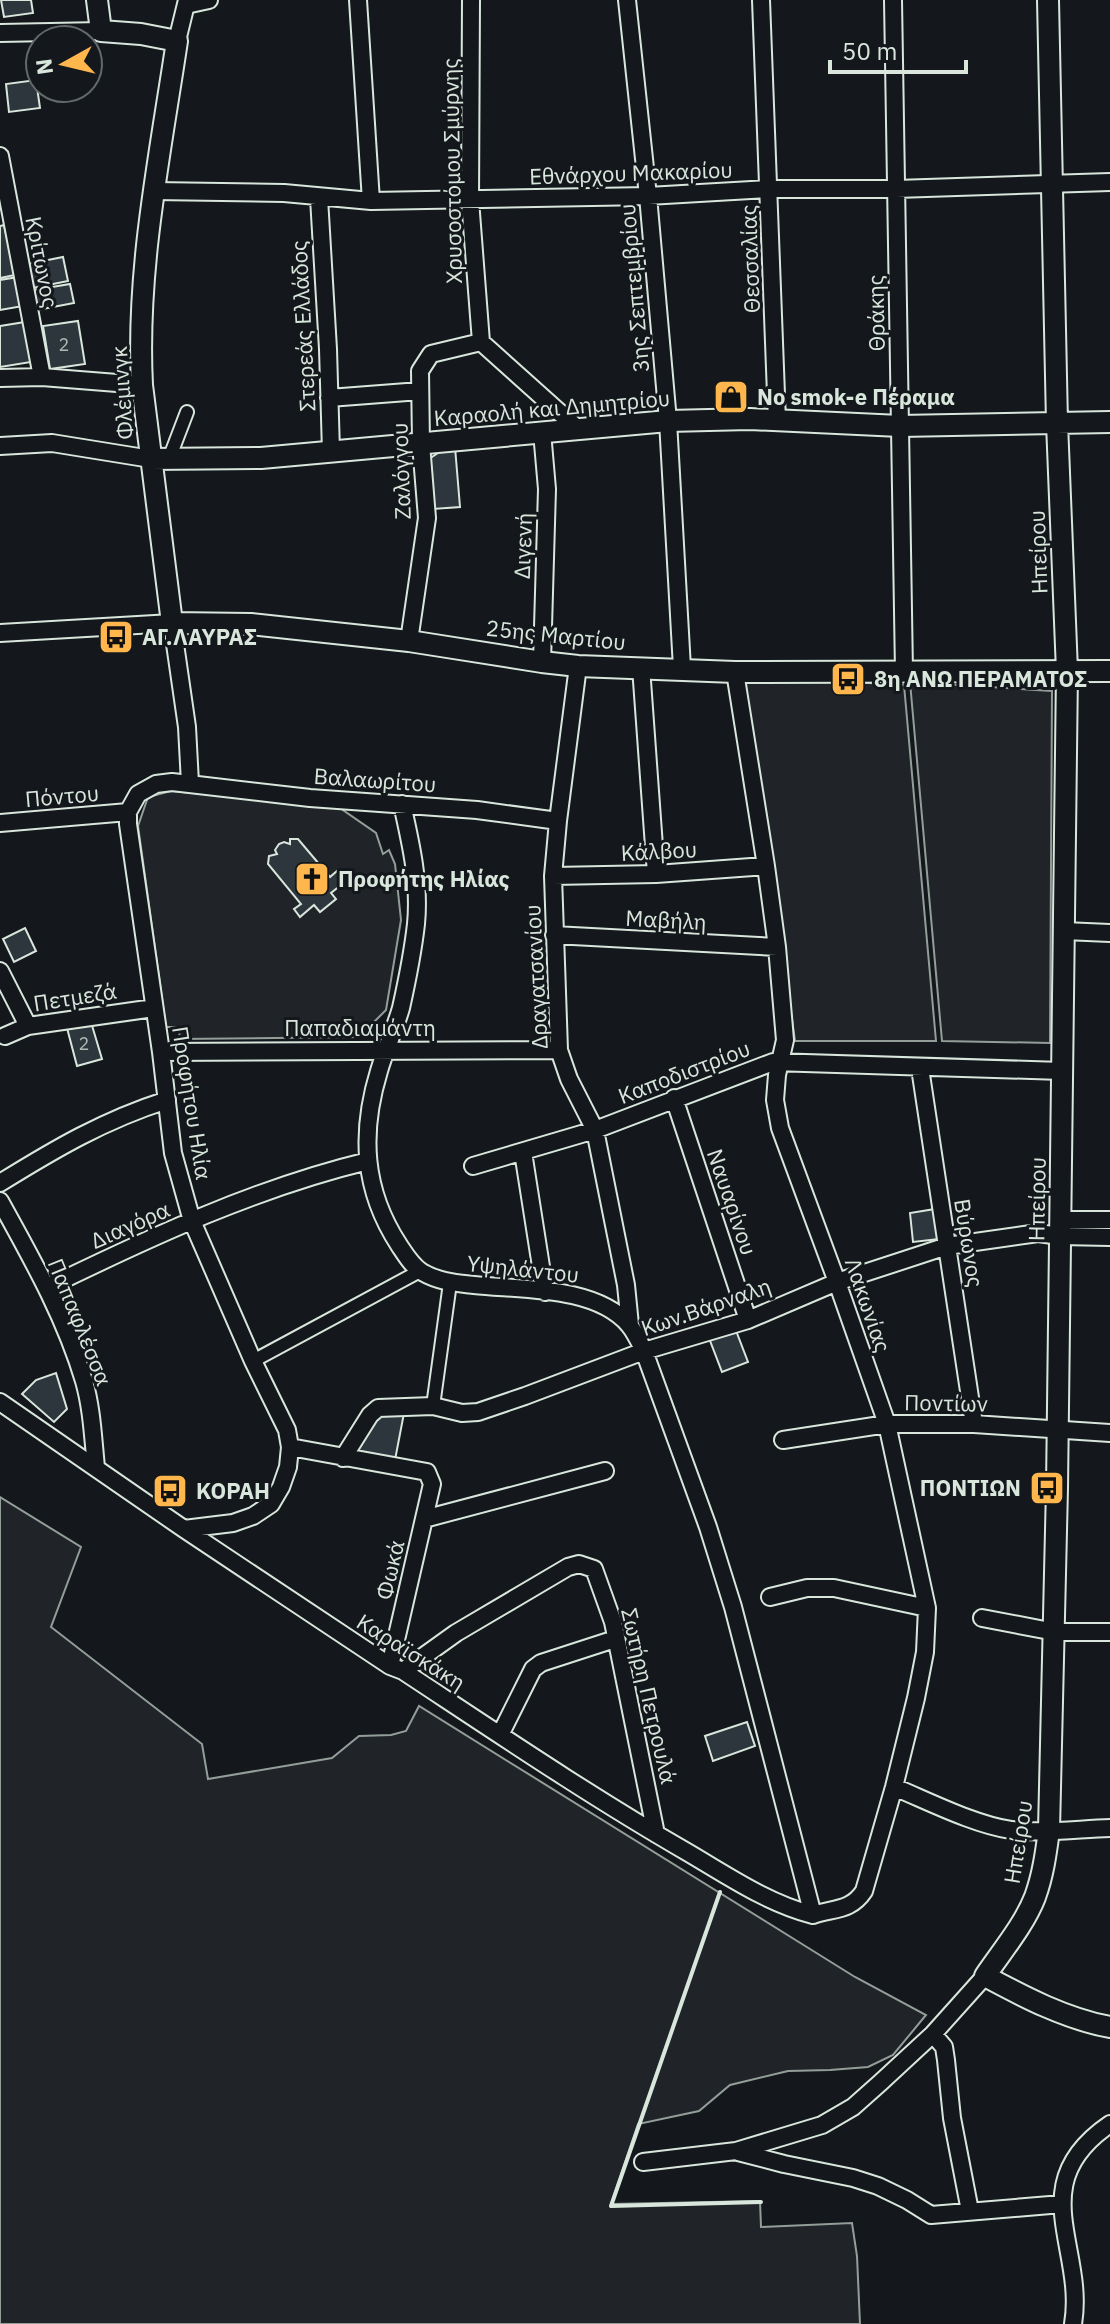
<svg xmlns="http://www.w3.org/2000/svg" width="1110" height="2324" viewBox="0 0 1110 2324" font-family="'IBM Plex Sans',sans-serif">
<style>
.green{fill:#202428;stroke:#939e99;stroke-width:2}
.building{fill:#2c363c;stroke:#d8e6dc;stroke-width:2}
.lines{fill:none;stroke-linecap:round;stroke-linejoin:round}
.pedestrian-casing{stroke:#d8e6dc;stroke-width:16}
.minor-casing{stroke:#d8e6dc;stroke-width:20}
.tertiary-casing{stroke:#d8e6dc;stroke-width:24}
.pedestrian{stroke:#14181c;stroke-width:12}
.minor{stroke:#14181c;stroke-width:16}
.tertiary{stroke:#14181c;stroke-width:20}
.wall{stroke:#d8e6dc;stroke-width:4}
.labels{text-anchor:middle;stroke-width:6;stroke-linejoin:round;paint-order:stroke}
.number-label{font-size:18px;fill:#adbab4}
.street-label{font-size:22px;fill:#d8e6dc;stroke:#14181c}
.poi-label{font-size:22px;font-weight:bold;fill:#d8e6dc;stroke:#14181c;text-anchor:start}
</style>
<rect width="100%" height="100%" fill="#14181c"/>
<path class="green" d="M744 676 904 685 936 1041H795Z
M910 682 1052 691 1050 1043 942 1041Z
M171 791 337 806 376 833 383 854 389 850 395 864 401 920 386 1010 359 1037 179 1039 180 1027H166L138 826 148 797Z
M0 1497 81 1547 51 1627 202 1744 208 1779 332 1758 359 1736 391 1735 406 1731 419 1706 855 1977 926 2015 893 2055 868 2067 830 2070 788 2071 730 2085 699 2111 638 2124 611 2204 760 2201 761 2227 852 2223 857 2256 860 2324H0Z"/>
<path class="building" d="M1 0H31L33 13 4 17Z
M36 80 40 108 9 112 6 84Z
M4 225 15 275 0 278V226Z
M63 257 68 281 33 288 28 264Z
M18 277 23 306 0 310V280Z
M70 284 74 303 37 310 34 290Z
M78 321 85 364 50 369 43 326Z
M25 322 31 362 0 367V326Z
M455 447 460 507 433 509 429 459 444 449Z
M290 839H298L330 877 337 871 346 881 331 893 336 899 320 912 314 905 300 917 294 909 301 904 268 864 269 856 277 854 275 850 279 844 284 842 290 844Z
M25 928 36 951 14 962 3 939Z
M91 1022 102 1059 77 1066 67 1028Z
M935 1209 939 1239 913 1242 910 1213Z
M735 1328 748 1362 722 1372 709 1338Z
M56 1373 67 1409 54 1422 22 1394 36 1380Z
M404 1413 395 1460 351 1456 374 1415Z
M747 1722 755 1746 713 1761 705 1736Z"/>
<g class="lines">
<g class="pedestrian-casing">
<path id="pedestrian" d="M169 459 187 412
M253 1361 420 1271
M433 1406 450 1283"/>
</g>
<g class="minor-casing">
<path id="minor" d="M358 0 371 201
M471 0 470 200 481 342
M627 0 648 196 668 421 682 668
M761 0 777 421
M893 0 904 672
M186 5 209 0
M0 33 101 31
M177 41 187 0
M0 156 42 377
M154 191 284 193 371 201 648 196 770 189H896L1110 182
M319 198 328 349 331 452
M481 342 578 429
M0 378 42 377 142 385
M329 398 420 391
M0 446 52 443 151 459
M0 633 172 623 187 727 190 783
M409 641 427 518 421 444 420 371 431 354 481 342
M542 662 547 489 542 432
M578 666 558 821 553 876 559 1050 569 1079 595 1130 626 1285 630 1325
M641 667 656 874
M735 672 766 866 777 947 785 1040 777 1075 775 1100 780 1128 837 1282 887 1424 927 1608 925 1652 916 1698 894 1787 864 1891C851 1911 834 1908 813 1915
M402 804C411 844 420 883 416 924 413 951 407 981 401 1008 395 1029 385 1050 379 1071 360 1133 363 1190 399 1245 405 1254 412 1266 422 1272 439 1282 456 1283 474 1285 522 1290 596 1286 629 1325 635 1332 640 1343 644 1351L708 1527 733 1607 813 1915
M0 823 128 812
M553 876 656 874 766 866
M1064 931 1110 933
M554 935 777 947
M0 971 28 1026
M5 1036 28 1026 154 1008
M161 1052 559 1050
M920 1068 974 1424
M674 1098 748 1320
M523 1152 545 1292
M473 1166 595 1130 773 1062 1062 1071
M0 1183C55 1149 104 1120 167 1100
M0 1201C32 1259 65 1317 84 1381 92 1409 93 1438 96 1467
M1061 1220H1110
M48 1287C151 1237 256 1188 368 1161
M0 1402 184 1529 390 1666 403 1671C497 1733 590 1796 687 1852 728 1876 767 1903 813 1915
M783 1440 887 1424H974L1110 1433
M290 1447 427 1472 432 1484 390 1666
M343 1458 370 1415 378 1408 433 1406 462 1413 478 1412 525 1396 644 1351 748 1320 837 1282 947 1246 1038 1233 1060 1236 1110 1237
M424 1519 605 1471
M184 1529 233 1523 253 1516 271 1504 281 1487 288 1467 290 1447 287 1430 253 1361 192 1221 173 1153 161 1052 128 824V812L138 794 156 784 172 782 310 798 477 810 558 821
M770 1597 807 1588H834L927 1608
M982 1618 1055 1632H1110
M403 1671 456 1633 568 1567 579 1564 594 1569 613 1622 656 1834
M500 1735 533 1669 541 1663 615 1639
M894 1787C928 1801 975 1825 1011 1830 1043 1834 1078 1829 1110 1828
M933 2034 944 2047 946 2060 952 2118 970 2211
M738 2152 784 2164 853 2178 878 2186 907 2200 931 2215 1062 2204
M643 2162 736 2151 822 2125 853 2107 880 2083 933 2034 985 1976
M1073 2324C1086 2248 1022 2184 1110 2124"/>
</g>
<g class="tertiary-casing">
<path id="tertiary" d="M97 0 101 31 141 34 177 41C160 155 136 270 142 385L172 623 251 624 409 641 542 662 578 666 735 672 1110 671
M1048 0 1057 423 1067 671 1057 1488 1049 1830C1046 1853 1043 1875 1035 1897 1024 1925 1002 1951 985 1976 1024 1997 1066 2019 1110 2027
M151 459 261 458 668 421 750 419 900 426 1110 422"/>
</g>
<use href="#pedestrian" class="pedestrian"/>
<use href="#minor" class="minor"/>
<use href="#tertiary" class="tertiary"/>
<path class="wall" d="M720 1892 611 2206 761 2202"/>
</g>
<defs>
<g id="shop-square" transform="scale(1.8)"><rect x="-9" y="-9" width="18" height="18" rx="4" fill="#ffb74d" stroke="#14181c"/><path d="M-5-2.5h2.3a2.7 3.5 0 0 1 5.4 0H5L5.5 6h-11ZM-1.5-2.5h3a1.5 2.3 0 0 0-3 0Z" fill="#111"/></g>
<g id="bus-square" transform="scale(1.8)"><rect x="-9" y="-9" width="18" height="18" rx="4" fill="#ffb74d" stroke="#14181c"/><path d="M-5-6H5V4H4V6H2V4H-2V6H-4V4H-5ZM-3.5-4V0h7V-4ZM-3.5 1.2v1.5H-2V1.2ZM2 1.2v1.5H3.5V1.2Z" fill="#111"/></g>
<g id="church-square" transform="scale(1.8)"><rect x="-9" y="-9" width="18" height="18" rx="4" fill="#ffb74d" stroke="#14181c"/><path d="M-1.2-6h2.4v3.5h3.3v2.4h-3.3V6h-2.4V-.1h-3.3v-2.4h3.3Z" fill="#111"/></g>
</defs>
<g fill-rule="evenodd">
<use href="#shop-square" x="731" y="397"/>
<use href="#bus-square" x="116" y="637"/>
<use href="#bus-square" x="848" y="679"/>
<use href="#church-square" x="312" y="879"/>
<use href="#bus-square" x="1047" y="1488"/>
<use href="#bus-square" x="170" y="1491"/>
</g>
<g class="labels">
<g class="number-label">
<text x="64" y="351">2</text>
<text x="84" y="1050">2</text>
</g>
<g class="street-label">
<text transform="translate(452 171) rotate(-91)" y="8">Χρυσοστόμου Σμύρνης</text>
<text transform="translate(631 173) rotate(-2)" y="8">Εθνάρχου Μακαρίου</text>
<text transform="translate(750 259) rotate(-92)" y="8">Θεσσαλίας</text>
<text transform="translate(42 262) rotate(79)" y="8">Κρίτωνος</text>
<text transform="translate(634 288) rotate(-95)" y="8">3ης Σεπτεμβρίου</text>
<text transform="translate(876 313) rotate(-91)" y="8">Θράκης</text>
<text transform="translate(303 326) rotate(-93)" y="8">Στερεάς Ελλάδος</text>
<text transform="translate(122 393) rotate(-94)" y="8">Φλέμινγκ</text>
<text transform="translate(552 408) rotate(-5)" y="8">Καραολή και Δημητρίου</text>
<text transform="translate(401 471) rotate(-92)" y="8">Ζαλόγγου</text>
<text transform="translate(523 546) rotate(-88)" y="8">Διγενή</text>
<text transform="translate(1038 552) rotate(-92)" y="8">Ηπείρου</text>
<text transform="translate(556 635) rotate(6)" y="8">25ης Μαρτίου</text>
<text transform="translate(375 780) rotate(4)" y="8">Βαλαωρίτου</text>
<text transform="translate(62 796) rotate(-5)" y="8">Πόντου</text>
<text transform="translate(659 851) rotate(-3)" y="8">Κάλβου</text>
<text transform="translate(666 920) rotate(3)" y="8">Μαβήλη</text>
<text transform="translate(536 977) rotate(-93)" y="8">Δραγατσανίου</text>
<text transform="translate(75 997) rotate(-9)" y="8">Πετμεζά</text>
<text x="360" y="1036">Παπαδιαμάντη</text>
<text transform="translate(684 1072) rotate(-21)" y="8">Καποδιστρίου</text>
<text transform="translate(192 1103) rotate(81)" y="8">Προφήτου Ηλία</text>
<text transform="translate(1037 1199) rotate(-89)" y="8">Ηπείρου</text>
<text transform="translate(732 1202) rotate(71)" y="8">Ναυαρίνου</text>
<text transform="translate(130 1225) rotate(-24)" y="8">Διαγόρα</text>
<text transform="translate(969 1243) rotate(81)" y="8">Βύρωνος</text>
<text transform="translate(523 1269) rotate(6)" y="8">Υψηλάντου</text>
<text transform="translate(868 1305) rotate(71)" y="8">Λακωνίας</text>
<text transform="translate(706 1307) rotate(-19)" y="8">Κων.Βάρναλη</text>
<text transform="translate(80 1322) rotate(68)" y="8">Παπαφλέσσα</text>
<text transform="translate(946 1403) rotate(1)" y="8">Ποντίων</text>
<text transform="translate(390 1570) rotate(-77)" y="8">Φωκά</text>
<text transform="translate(411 1652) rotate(32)" y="8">Καραϊσκάκη</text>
<text transform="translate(649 1696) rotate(77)" y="8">Σωτήρη Πετρουλά</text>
<text transform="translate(1018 1842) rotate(-81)" y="8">Ηπείρου</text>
</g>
<g class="poi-label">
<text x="757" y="405">No smok-e Πέραμα</text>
<text x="142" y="645">ΑΓ.ΛΑΥΡΑΣ</text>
<text x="874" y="687">8η ΑΝΩ ΠΕΡΑΜΑΤΟΣ</text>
<text x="338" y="887">Προφήτης Ηλίας</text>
<text x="1021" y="1496" text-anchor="end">ΠΟΝΤΙΩΝ</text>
<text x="196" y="1499">ΚΟΡΑΗ</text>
</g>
</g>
<g transform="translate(64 64) rotate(262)"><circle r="38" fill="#14181c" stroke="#626a69" stroke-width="2"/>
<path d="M0-6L14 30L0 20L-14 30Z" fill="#ffb74d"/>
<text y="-12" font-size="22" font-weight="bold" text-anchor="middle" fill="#d8e6dc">N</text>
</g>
<path d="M830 60v12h136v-12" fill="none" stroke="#d8e6dc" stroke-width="4"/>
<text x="842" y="60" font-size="24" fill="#d8e6dc" stroke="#14181c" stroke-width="6" paint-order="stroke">50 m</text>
</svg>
